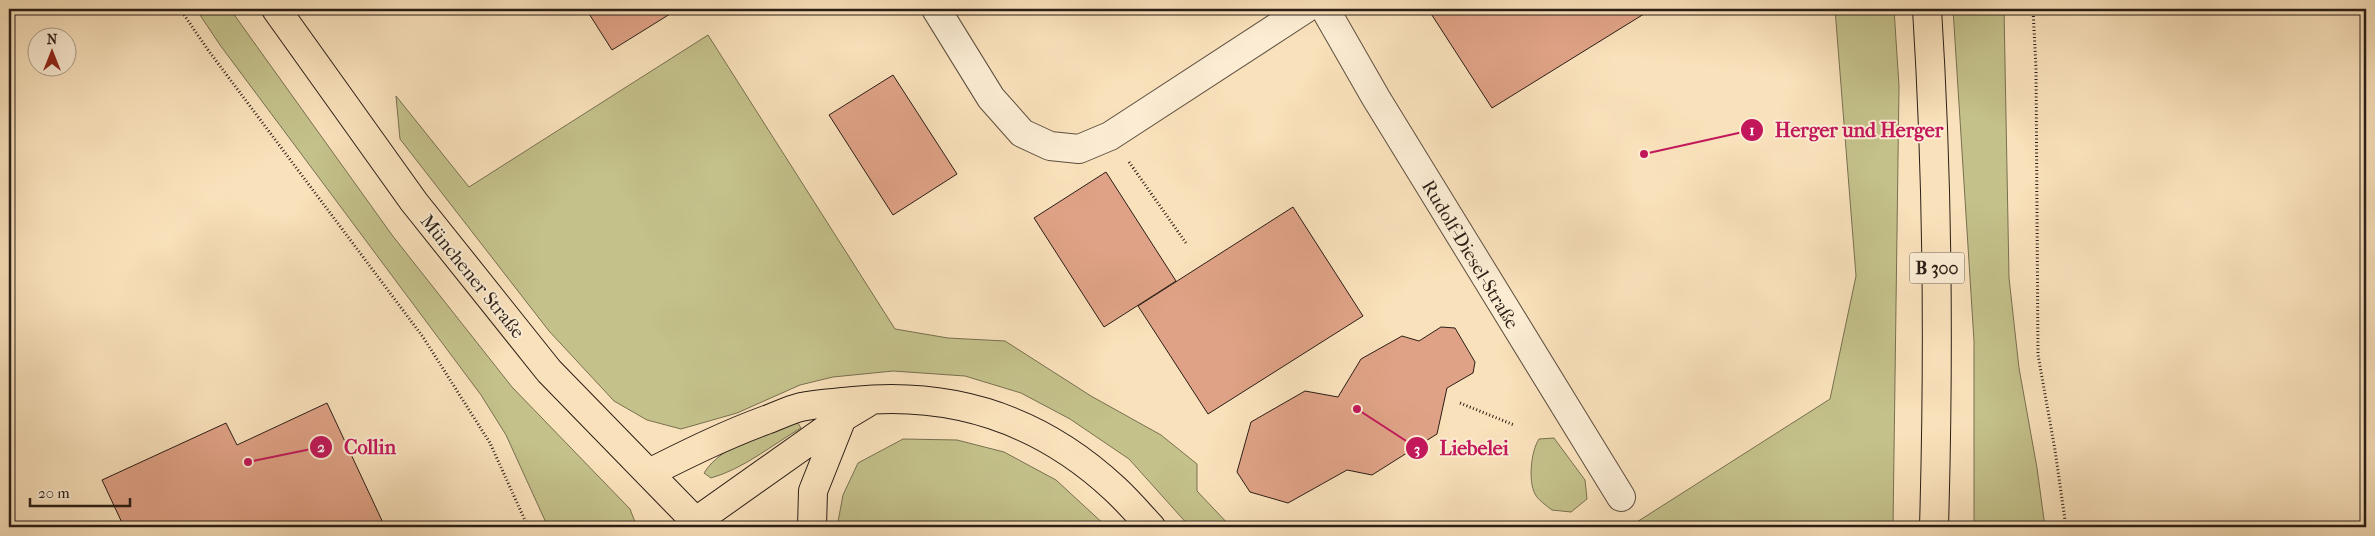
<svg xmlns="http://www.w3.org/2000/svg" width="2375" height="536" viewBox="0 0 2375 536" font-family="'IM FELL French Canon',serif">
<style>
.green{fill:#c4c18b;stroke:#787050}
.building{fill:#dfa286;stroke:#2b1e16}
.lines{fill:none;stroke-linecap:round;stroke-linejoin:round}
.minor-casing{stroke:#5e4f3f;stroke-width:30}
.major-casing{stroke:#2b1e16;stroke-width:30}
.highway-casing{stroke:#2b1e16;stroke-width:30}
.path{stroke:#2b1e16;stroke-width:3;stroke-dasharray:1 2.5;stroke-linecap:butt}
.minor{stroke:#fbecd3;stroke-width:28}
.major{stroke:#f9e1bb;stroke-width:28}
.highway{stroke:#f9e1bb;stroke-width:28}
.labels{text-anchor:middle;stroke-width:4;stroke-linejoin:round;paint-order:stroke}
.shield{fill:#fbecd3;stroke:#695c4f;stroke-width:1}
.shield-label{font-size:18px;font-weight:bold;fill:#2b1e16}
.street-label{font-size:19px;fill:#2b1e16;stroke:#fbecd3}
.leader{fill:none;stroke:#c2185b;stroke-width:2}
.callout-dot{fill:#c2185b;stroke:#fbecd3;stroke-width:2}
.mark-label{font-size:15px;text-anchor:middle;font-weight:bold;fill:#fff}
.callout-label{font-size:20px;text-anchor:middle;font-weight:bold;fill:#c2185b;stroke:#fbecd3;stroke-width:4;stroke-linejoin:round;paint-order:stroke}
</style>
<rect width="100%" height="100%" fill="#f9e1bb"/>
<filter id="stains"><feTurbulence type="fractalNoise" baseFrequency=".004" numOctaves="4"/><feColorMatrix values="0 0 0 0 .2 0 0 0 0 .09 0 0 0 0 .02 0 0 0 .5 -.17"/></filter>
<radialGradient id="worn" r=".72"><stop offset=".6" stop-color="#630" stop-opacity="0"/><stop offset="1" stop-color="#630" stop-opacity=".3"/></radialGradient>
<path class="green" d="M196 9H230L392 235 512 387 630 509 637 527H548L506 435 481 395 220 45Z
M1835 9H1894L1899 86 1893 527H1629L1830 399 1856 276Z
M1953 9H2004L2009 278 2019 368 2037 468 2045 527H1974V341Z
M708 35 895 329 948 338 1005 341 1091 396 1161 435 1197 464V491L1231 527H1190L1129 459 1070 419 1021 393 965 376 893 371 833 377 800 385 737 413 681 429 647 420 614 401 549 331 400 139 396 96 469 187Z
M796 420 801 428C772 445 743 469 711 478L704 473C722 444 766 434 796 420Z
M1554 438 1585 480 1587 499 1571 512 1552 510C1547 506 1538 500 1535 494 1528 481 1531 451 1539 439Z
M903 439 957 440 1004 452 1056 480 1107 527H837L843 495 858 463Z"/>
<path class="building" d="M586 9H678L612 50Z
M1428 9H1652L1492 108Z
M893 75 957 174 893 215 829 115Z
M1106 172 1176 281 1104 327 1034 218Z
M1293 207 1363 316 1208 414 1138 306Z
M1441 327 1455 328 1475 362 1473 373 1447 388 1437 434 1372 475 1347 470 1288 503 1250 492 1237 472 1251 422 1305 391 1338 397 1361 359 1402 336 1419 341Z
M327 403 385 527H124L102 480 226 423 237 445Z"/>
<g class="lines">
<g class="minor-casing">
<path id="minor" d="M936 9 991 98 1022 133 1050 146 1079 149 1110 136 1305 9
M1325 9 1376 98 1621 497"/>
</g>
<g class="major-casing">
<path id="major" d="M276 9 414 202 549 371 701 527"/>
</g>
<g class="highway-casing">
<path id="highway" d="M1927 9C1938 182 1939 354 1934 527
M649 473C687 454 725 435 766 420 777 416 789 410 801 407 818 403 837 403 854 401 955 391 1041 420 1115 489 1128 501 1139 514 1151 527
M695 522 842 418 867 403
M812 527 813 491 842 418"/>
</g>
<path class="path" d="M180 9 208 50 423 337 490 443 528 527
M2033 9 2036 68 2038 355 2055 450 2066 527
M1129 162 1186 243
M1460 403 1514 425"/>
<use href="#minor" class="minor"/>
<use href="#major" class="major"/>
<use href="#highway" class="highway"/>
</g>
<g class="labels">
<rect class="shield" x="1909.5" y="252.5" width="55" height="31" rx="4"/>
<g class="shield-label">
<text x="1937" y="274">B 300</text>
</g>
<g class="street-label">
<text transform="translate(1471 254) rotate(59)" y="7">Rudolf-Diesel-Straße</text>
<text transform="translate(473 276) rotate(51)" y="7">Münchener Straße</text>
</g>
</g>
<path class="leader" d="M1644 154L1752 130M248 462L321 447M1357 409L1417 448"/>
<g class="callout-dot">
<circle cx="1644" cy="154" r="5"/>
<circle cx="248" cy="462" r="5"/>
<circle cx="1357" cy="409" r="5"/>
<circle cx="1752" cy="130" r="12"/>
<circle cx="321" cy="447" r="12"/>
<circle cx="1417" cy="448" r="12"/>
</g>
<g class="mark-label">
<text x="1752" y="135">1</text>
<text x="321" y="452">2</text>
<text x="1417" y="454">3</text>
</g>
<g class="callout-label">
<text x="1859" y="137">Herger und Herger</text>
<text x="370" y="454">Collin</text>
<text x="1474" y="455">Liebelei</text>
</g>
<rect width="2375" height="536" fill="none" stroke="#f9e1bb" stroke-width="30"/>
<rect x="10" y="10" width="2355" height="516" fill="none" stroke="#2b1e16" stroke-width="2.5"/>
<rect x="15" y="15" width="2345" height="506" fill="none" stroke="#2b1e16"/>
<g transform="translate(52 52)"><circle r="24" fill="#fbecd3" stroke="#a89a87"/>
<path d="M0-4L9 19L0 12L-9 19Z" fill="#8f2418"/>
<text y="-8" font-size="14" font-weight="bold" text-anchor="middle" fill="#2b1e16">N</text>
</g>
<path d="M30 498v8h100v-8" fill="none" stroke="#2b1e16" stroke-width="2.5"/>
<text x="38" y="498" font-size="15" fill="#2b1e16" stroke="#fbecd3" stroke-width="4" paint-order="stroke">20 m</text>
<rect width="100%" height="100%" filter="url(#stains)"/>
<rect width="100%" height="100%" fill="url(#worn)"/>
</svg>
